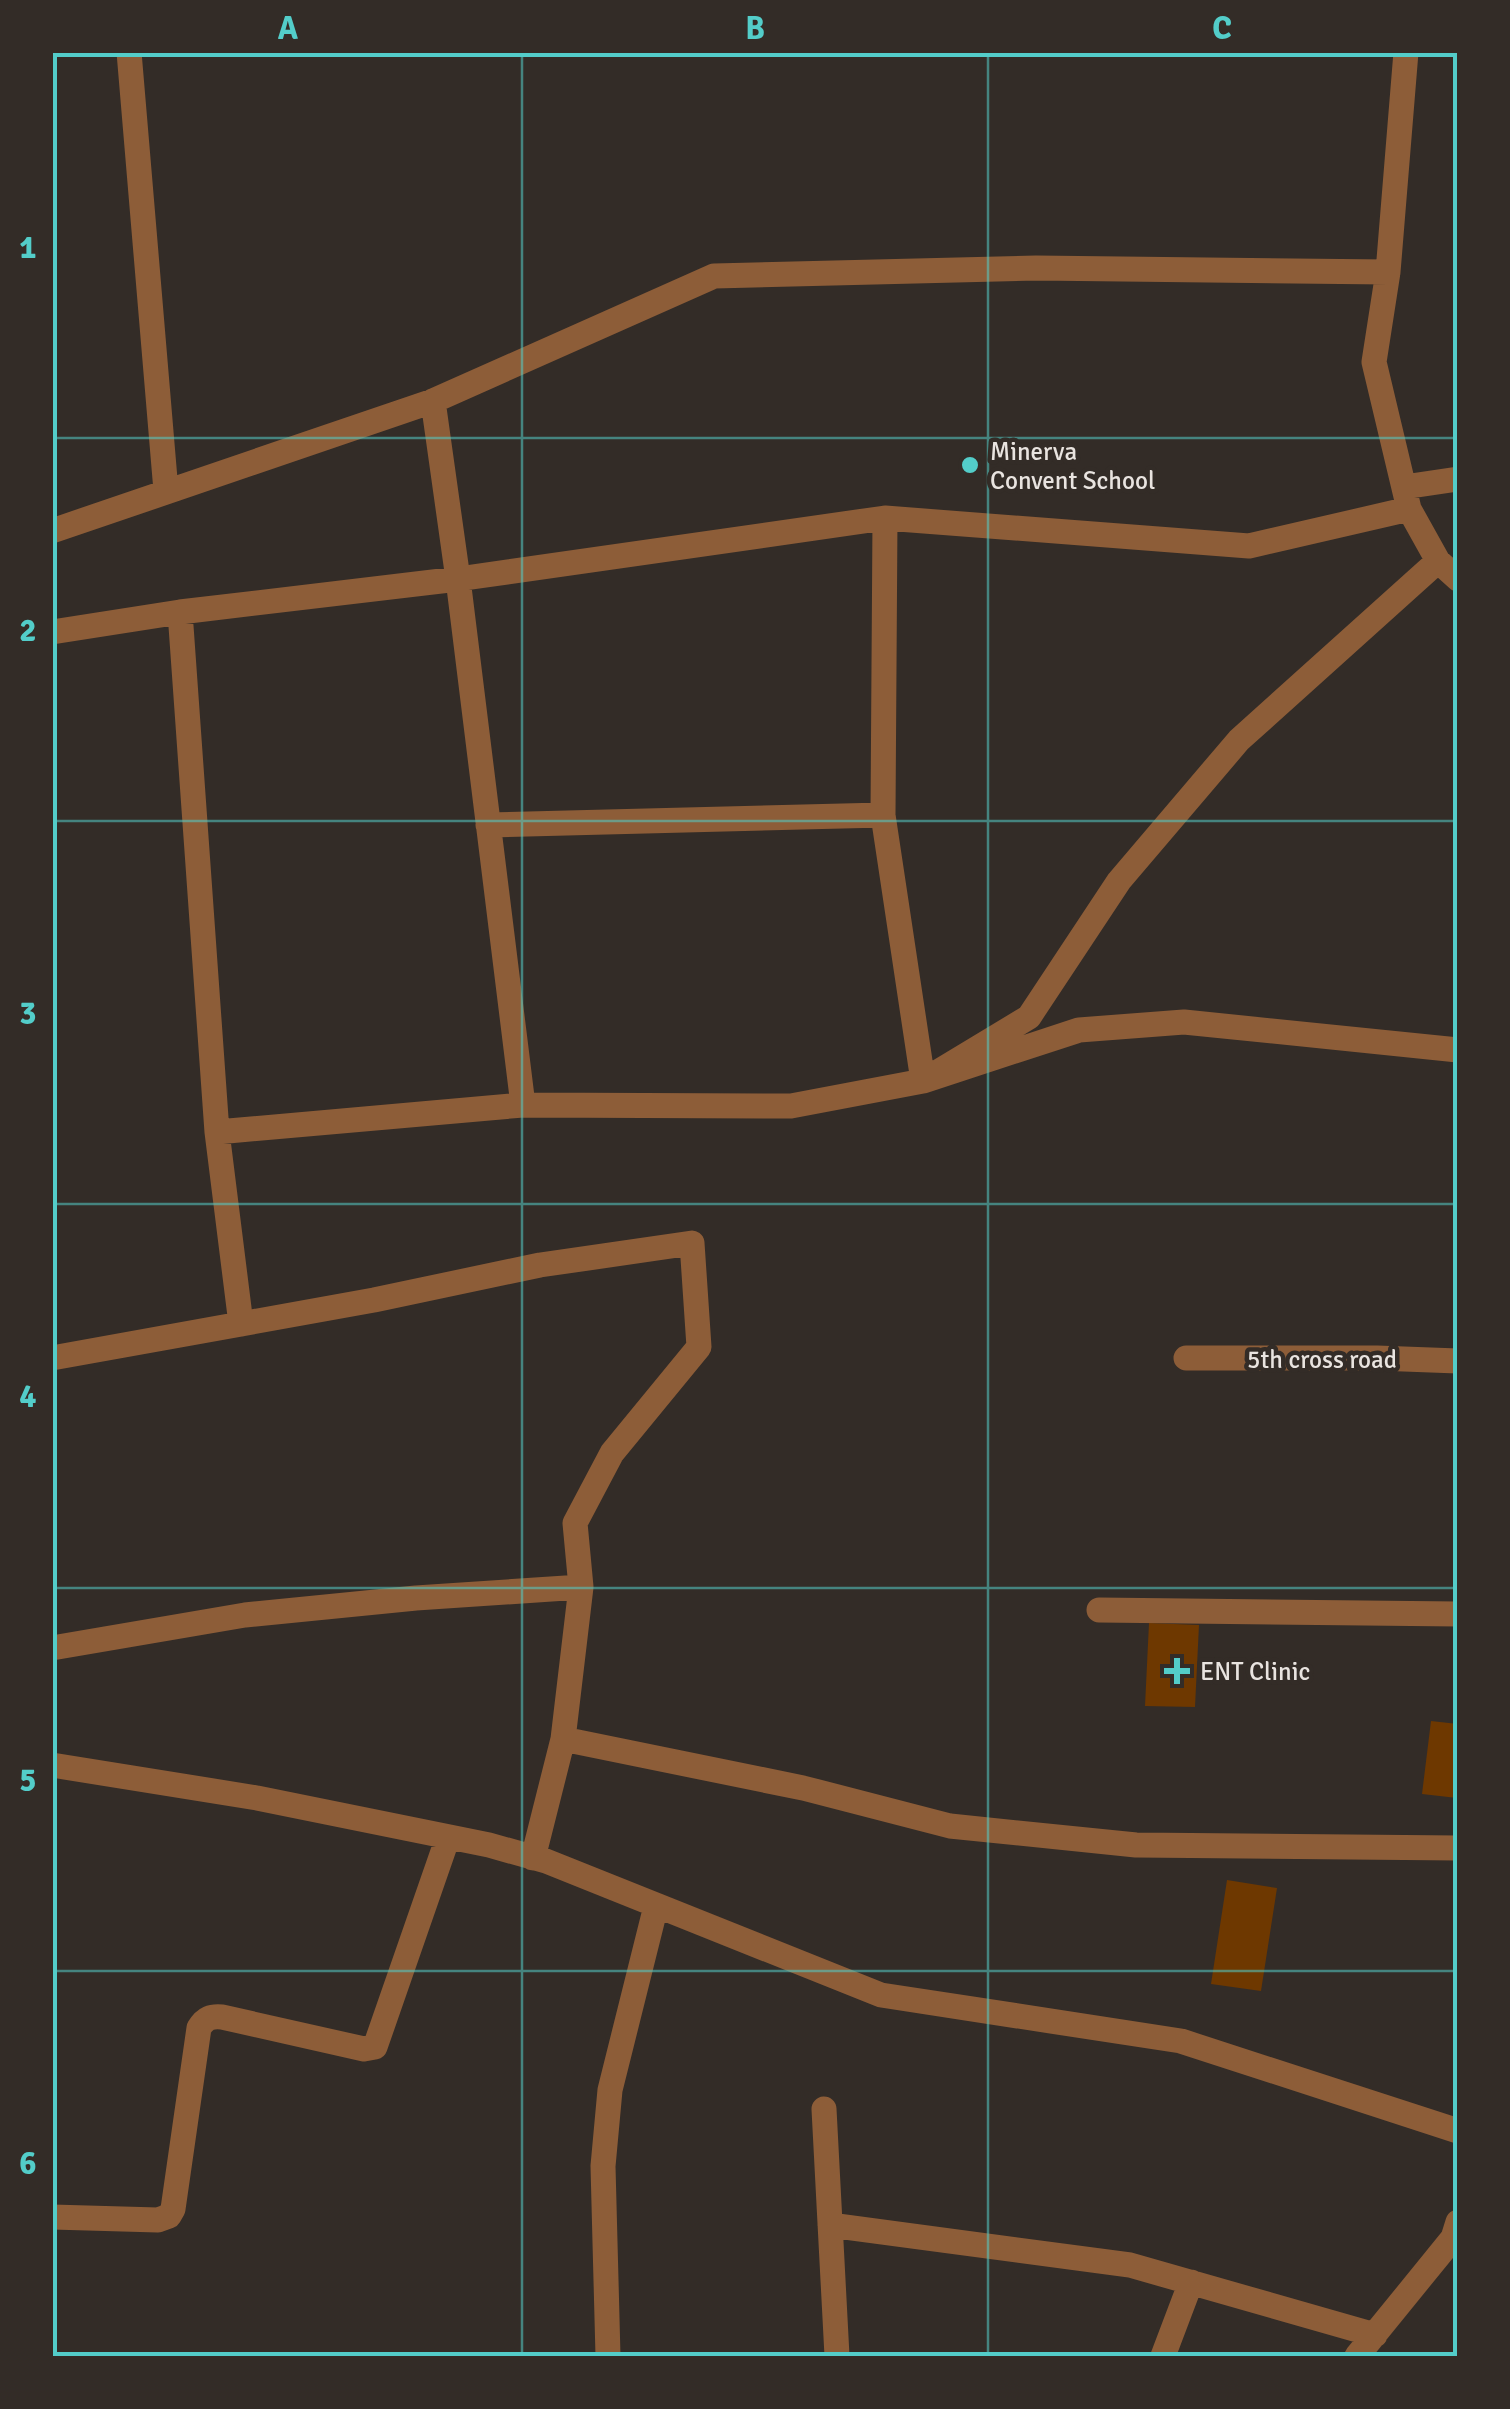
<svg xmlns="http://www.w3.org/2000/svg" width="1510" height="2409" viewBox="0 0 1510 2409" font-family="Signika,sans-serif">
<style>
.building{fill:#6e3800}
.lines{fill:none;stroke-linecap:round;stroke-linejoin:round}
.minor{stroke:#8d5d38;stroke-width:25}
.grid{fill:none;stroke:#53cdc9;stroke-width:2.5;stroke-opacity:0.55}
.poi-dot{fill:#53cdc9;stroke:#332c27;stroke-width:4}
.labels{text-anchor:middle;stroke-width:9;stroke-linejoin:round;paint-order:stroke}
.poi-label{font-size:25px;fill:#e9e4e0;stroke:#332c27;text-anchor:start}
.street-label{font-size:25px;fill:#e9e4e0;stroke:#332c27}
.neatline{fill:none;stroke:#53cdc9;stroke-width:4}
.grid-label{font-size:32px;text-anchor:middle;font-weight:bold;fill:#53cdc9}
</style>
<rect width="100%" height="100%" fill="#332c27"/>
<path class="building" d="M1149 1623 1199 1625 1195 1707 1145 1706Z
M1431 1721 1458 1724 1457 1798 1422 1794Z
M1227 1880 1277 1888 1261 1991 1211 1984Z"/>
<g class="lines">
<path class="minor" d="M129 52 166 491
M1406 52 1388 272 1374 362 1409 509 1438 561 1458 579
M433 401 458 579 523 1105
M1404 487 1458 479
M52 531 433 401 714 276 1036 268 1388 272
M180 612 217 1132 241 1324
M52 632 180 612 458 579 885 518 1249 546 1409 509
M883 815 885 518
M488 825 883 815 923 1081 1079 1030 1184 1022 1458 1050
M217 1132 523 1105 791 1106 923 1081 1029 1017 1119 881 1239 740 1438 561
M52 1358 374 1300 540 1265 692 1243 699 1347 612 1453 575 1523 581 1587
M1186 1358H1377L1458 1361
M1099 1610 1458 1614
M52 1648 245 1615 416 1598 581 1587 563 1739 803 1788 950 1826 1136 1845 1458 1848
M52 1765 257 1798 489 1845 546 1861 881 1995 1181 2041 1458 2131
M533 1858 563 1739
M824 2109 837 2356
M52 2217 158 2220 169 2216 173 2209 199 2028C205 2018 211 2016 222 2017L364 2049 375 2047 448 1837
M830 2225 1130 2265 1375 2335
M608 2356 603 2166 610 2090 656 1906
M1163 2356 1191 2282
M1357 2356 1453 2238 1458 2222"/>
</g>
<path class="grid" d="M522 52V2356M988 52V2356M52 438H1458M52 821H1458M52 1204H1458M52 1588H1458M52 1971H1458"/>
<g class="poi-dot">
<circle cx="970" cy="465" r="10"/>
<path d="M1172 1656h10v10h10v10h-10v10h-10v-10h-10v-10h10z"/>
</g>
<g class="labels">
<g class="poi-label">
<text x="990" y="460">Minerva<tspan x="990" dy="29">Convent School</tspan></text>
<text x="1200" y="1680">ENT Clinic</text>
</g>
<g class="street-label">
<text x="1322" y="1368">5th cross road</text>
</g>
</g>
<rect width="1510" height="2409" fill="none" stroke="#332c27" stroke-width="110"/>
<rect x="55" y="55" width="1400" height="2299" class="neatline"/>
<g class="grid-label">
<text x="288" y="39">A</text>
<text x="755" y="39">B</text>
<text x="1222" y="39">C</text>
<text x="28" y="258">1</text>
<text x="28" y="641">2</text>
<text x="28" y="1024">3</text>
<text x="28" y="1407">4</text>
<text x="28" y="1791">5</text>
<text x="28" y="2174">6</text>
</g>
</svg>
